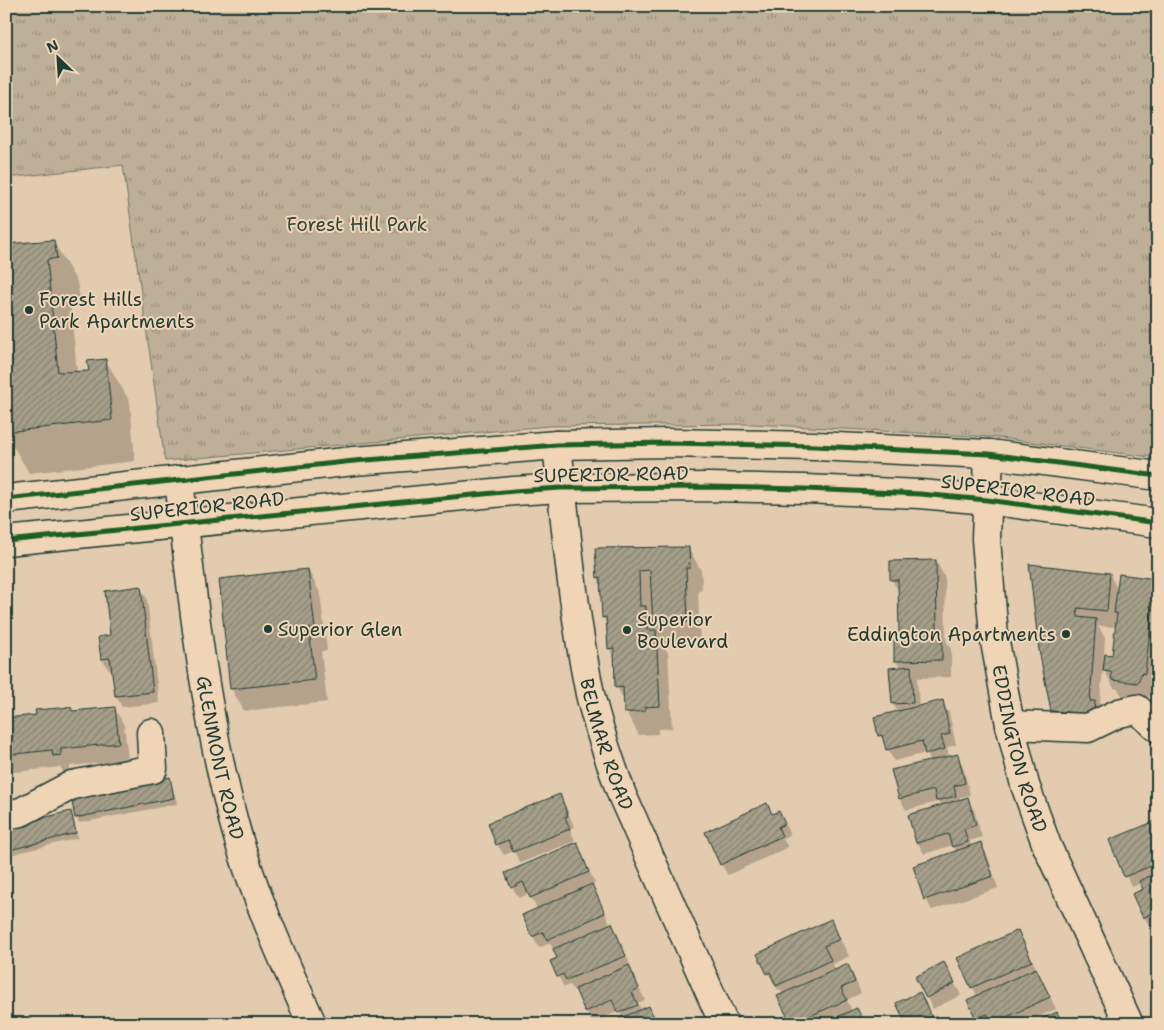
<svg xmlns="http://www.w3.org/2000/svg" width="1164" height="1030" viewBox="0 0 1164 1030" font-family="'Shantell Sans',sans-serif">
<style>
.park{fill:url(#park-tufts);stroke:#6e7666}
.shadow{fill:#0003;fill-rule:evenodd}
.building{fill:url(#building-hatch);stroke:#1f3d34}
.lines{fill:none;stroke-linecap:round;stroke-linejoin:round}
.minor-casing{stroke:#1f3d34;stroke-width:31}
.major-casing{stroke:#1f3d34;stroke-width:31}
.minor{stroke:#efd4b6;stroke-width:28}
.major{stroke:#efd4b6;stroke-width:28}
.cycleway-casing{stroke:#efd4b6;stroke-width:8}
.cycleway{stroke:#1b5e20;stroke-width:5}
.poi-dot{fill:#1f3d34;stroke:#efd4b6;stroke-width:2}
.labels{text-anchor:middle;stroke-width:4;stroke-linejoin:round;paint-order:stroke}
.park-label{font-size:19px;fill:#2f483e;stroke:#efd4b6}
.poi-label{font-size:19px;fill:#1f3d34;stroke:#efd4b6;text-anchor:start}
.street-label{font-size:19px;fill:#1f3d34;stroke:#efd4b6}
</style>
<defs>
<pattern id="park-tufts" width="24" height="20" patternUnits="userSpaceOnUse" patternTransform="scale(1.25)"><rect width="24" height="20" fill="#beb098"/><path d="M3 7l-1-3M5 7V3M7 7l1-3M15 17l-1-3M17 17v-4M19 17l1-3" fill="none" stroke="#9a907d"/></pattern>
<pattern id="building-hatch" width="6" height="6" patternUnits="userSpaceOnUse" patternTransform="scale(1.25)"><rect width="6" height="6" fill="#a59f89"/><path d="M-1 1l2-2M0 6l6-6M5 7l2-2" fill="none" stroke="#868371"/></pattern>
</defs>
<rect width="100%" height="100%" fill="#e2cbae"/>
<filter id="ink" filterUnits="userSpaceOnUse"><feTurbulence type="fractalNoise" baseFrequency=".02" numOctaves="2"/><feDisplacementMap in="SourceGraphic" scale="10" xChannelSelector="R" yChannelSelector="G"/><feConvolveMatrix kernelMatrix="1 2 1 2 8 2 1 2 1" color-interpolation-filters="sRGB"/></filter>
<g filter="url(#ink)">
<path class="park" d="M6 6H1158V458L991 437 753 424 548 426 165 461 123 165 6 178Z"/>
<path class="shadow" d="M53 241 77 282 80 299 70 301 77 372H90L106 361 130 402 135 461 29 473 6 434V246Z
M688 548 701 570 702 590 698 591 700 644 664 647 668 653 672 728 658 729V734L639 735 626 712 625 702 617 687 615 660 609 648 608 625 604 618 602 584 598 577Z
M936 561 945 578 946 640 951 649V677L917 678 919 707 942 702 949 713 956 745 947 747 949 757 957 755 963 766 970 795 960 797V801L967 799 974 810 982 837 970 841 971 847 981 844 987 855 998 888 932 910 926 899 956 852 953 845 924 854 918 843 910 816 941 806 938 802 906 810 900 799 931 761 926 753 894 761 880 735 898 712 893 704 900 668 896 661 900 633V594L892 580 891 562Z
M1030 566 1109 574 1118 590 1155 580 1158 584V660L1154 690H1151L1148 699 1123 697 1118 689 1114 688 1103 668 1099 712 1062 728 1052 711ZM1098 626 1116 627 1113 656 1104 655 1105 638Z
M308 570 320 593 327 651H321L327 702 244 711 231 688Z
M141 588 147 599 159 703 122 707 116 696 113 669 109 670 102 659 111 637Z
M71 708 73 712 114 708 124 725 128 760 70 766V772H64L60 767 6 773V719L37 716Z
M169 778 172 784 177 804 79 823 76 818Z
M559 796 566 807 574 827 570 828 575 841 520 863 514 851 504 855 497 844Z
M70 812 73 817 78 838 6 856V829Z
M772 815 785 824 790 835 783 839 788 847 728 875 721 864Z
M1158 821V925L1151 928 1144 917 1145 889 1142 883 1132 887 1126 876Z
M576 843 595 883 592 885 611 925 618 936 631 967 629 968 645 1000 638 1003 641 1010 648 1007 657 1024H610L623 1018 619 1011 592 1023 576 990 574 991 570 985 564 987 558 976V959L550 943 539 948 533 937 537 909 529 894 519 898 512 887Z
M830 920 849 956 833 964 836 971 847 966 854 977 861 993 847 1000 852 1011 865 1024H793L779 996 783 995 780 989 778 990 768 973Z
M1024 943 1056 1009 1023 1024H980L977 1019V996L959 959Z
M950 975 961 995 933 1009 927 998Z
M926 1005 934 1024H907Z"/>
<path class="building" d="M54 240 57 258 47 260 58 372 89 371 87 361 106 359 112 420 6 432V414L11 413 6 379V244Z
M689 547 690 568H686L688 622 653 624 650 570 639 571 640 606H646L647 630H656L660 706 645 707V711L624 713 623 687 615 688 614 648 608 649 606 617 602 618 600 577 597 578 595 548Z
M936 560 937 631H942V660L894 661V636L899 633 898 580H890V561Z
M1029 564 1110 573 1107 611 1077 608 1078 617 1096 619 1090 701H1095L1094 714 1051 711 1039 650Z
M308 569 315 629H309L315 680 230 689 219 579Z
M1119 574 1156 579 1145 674 1142 673 1138 683 1112 680 1111 672 1103 671 1105 654 1112 655 1117 613H1114Z
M141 586 153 692 115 696 110 658 101 659 98 637 110 635 105 591Z
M911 666 913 703 892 704 889 668Z
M943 700 950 734 941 736 945 749 925 754 922 741 886 750 882 735 878 736 874 717Z
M71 707 72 711 115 707 119 743 61 749V755L53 756 52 750 6 755V718L36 715 35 710Z
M958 754 965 783 954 786 956 796 936 801 934 790 899 799 891 770Z
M170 777 174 798 75 818 71 797Z
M560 794 568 816 565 817 570 829 513 852 508 840 496 845 488 823Z
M968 797 976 825 964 829 968 842 952 847 948 834 916 843 908 815Z
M767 803 772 814 779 811 785 824 778 827 782 836 720 865 705 832Z
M71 811 76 833 6 851V827Z
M1158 820V863L1124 877 1109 840Z
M577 842 589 872 530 898 523 882 511 888 505 873Z
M981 842 993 876 924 900 913 866Z
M1158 872V913L1155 914 1154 912 1143 918 1132 894 1143 889 1139 881Z
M592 884 605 913 547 940 543 932 532 937 522 915Z
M831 919 840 939 824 946 831 960 776 986 770 972 767 974 757 954Z
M612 923 626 956 566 980 563 974 557 977 550 961 557 958 553 949Z
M1018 930 1032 961 971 988 957 958Z
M944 962 955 983 926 998 915 977Z
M848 964 855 982 841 988 847 1000 791 1024 777 996Z
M629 965 639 988 632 992 638 1005 618 1013 612 1000 585 1012 575 989Z
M1036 968 1050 997 992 1024 987 1014 976 1019 967 1000Z
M920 992 933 1020 925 1024H906L896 1003Z
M649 1006 657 1024H607Z
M857 1008 865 1024H822Z
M1057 1012 1062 1024H1030Z"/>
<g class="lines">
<g class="minor-casing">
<g id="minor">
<path id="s1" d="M557 445C566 528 573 612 590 694 598 728 610 762 622 795L724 1024"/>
<path id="s2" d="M989 454 986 539 994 636 1010 725 1025 785 1047 846 1129 1024"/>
<path id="s3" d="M179 480C192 595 204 711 234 823 252 891 283 959 312 1024"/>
<path d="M1010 725 1088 728 1119 713 1137 709 1158 728"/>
<path d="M6 815 21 812 72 785 153 769 151 733"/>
</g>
</g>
<g class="major-casing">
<path id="major" d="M6 499 354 461 557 445 668 443 815 446 989 454 1158 476
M6 541 514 491 561 488 709 487 805 489 920 494 987 500 1158 523"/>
</g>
<use href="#minor" class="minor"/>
<use href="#major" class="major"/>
<g class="cycleway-casing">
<path id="cycleway" d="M6 499 354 461 557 445 668 443 815 446 989 454 1158 476
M6 541 514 491 561 488 709 487 805 489 920 494 987 500 1158 523"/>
</g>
<use href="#cycleway" class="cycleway"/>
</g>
</g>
<g class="poi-dot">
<circle cx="29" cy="310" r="5"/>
<circle cx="268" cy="629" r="5"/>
<circle cx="627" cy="630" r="5"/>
<circle cx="1066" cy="634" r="5"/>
</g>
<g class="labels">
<g class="park-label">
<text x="357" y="231">Forest Hill Park</text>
</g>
<g class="poi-label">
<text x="39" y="306">Forest Hills<tspan x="39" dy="22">Park Apartments</tspan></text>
<text x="637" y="626">Superior<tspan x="637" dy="22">Boulevard</tspan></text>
<text x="278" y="636">Superior Glen</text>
<text x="1056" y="641" text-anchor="end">Eddington Apartments</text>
</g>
<g class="street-label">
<text transform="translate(611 474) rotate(-1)" y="7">SUPERIOR ROAD</text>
<text transform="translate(1018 490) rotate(7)" y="7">SUPERIOR ROAD</text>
<text transform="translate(207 506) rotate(-6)" y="7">SUPERIOR ROAD</text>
<text dy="7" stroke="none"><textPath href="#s1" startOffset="304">BELMAR ROAD</textPath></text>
<text dy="7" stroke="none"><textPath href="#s2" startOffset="298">EDDINGTON ROAD</textPath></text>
<text dy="7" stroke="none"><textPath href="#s3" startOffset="281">GLENMONT ROAD</textPath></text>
</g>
</g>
<rect width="1164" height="1030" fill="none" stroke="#efd4b6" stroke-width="25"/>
<rect x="12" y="12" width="1139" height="1005" fill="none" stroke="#1f3d34" stroke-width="2" filter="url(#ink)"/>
<g transform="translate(58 58) rotate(335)" stroke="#efd4b6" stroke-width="4" paint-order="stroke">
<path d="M0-4L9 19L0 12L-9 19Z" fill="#1f3d34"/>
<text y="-8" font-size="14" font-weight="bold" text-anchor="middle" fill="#1f3d34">N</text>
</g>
</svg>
